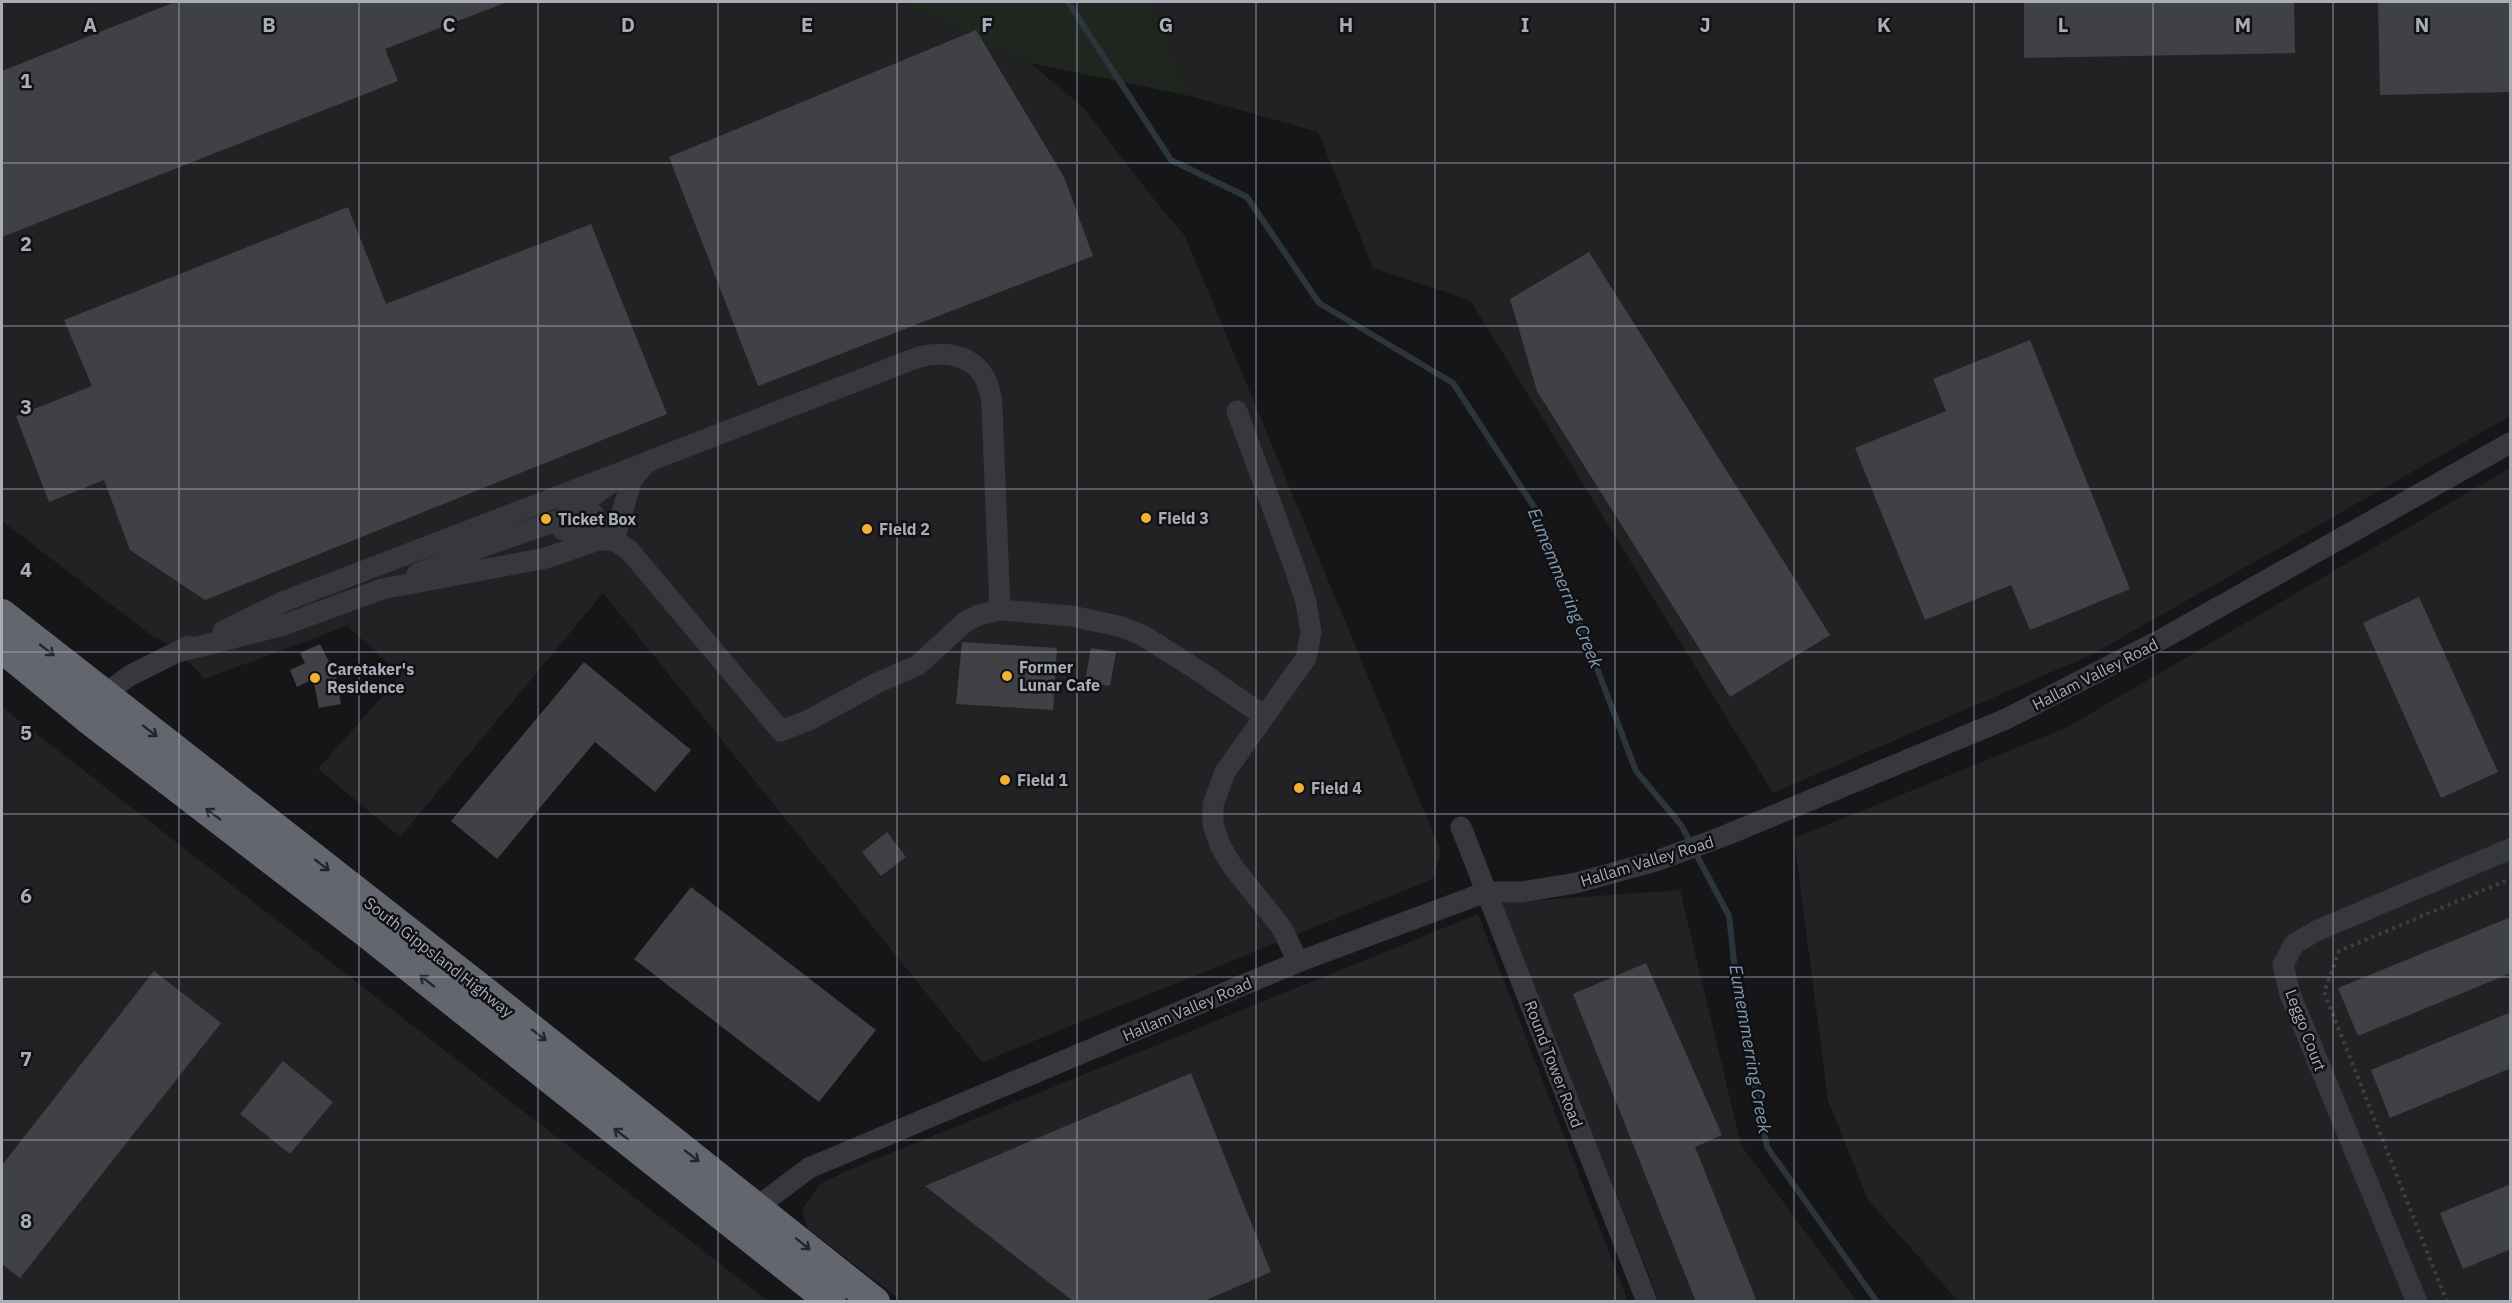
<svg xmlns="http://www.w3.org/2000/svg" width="2512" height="1303" viewBox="0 0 2512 1303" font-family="'IBM Plex Sans',sans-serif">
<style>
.built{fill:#222225}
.green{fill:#1e261f}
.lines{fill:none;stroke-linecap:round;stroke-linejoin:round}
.stream{stroke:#2c353c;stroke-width:6}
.building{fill:#404145}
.path{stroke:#3d3f44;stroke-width:4;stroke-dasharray:3 4.5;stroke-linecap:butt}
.minor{stroke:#37383d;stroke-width:21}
.highway{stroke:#63666e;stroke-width:30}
.oneway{stroke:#26262a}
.grid{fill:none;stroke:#a8adb8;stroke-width:1.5;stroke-opacity:0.55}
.poi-dot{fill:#f2b134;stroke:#111113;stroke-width:2}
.labels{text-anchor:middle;stroke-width:5;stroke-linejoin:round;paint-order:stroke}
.poi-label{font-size:16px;font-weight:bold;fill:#a8adb8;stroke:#111113;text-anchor:start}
.street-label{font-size:16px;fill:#a8adb8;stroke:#111113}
.water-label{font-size:18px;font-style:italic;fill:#7f9bb3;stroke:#111113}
.grid-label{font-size:20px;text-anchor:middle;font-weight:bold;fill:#a8adb8;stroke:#111113;stroke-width:5;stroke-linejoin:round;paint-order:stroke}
</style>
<rect width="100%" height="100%" fill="#161618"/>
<path class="built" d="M2 2H900L1030 63 1083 107 1159 206 1185 236 1441 852 1433 879 982 1062 603 593 400 837 318 769 401 675 347 626 204 679 193 666 161 639 155 638 2 521Z
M1153 2H2510V416L2091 655 1773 793 1470 300 1373 268 1318 132 1190 96Z
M2510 468V1301H1958L1868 1200 1828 1100 1794 838 2064 729Z
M2 707 194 856 768 1301H2Z
M1680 890 1741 1145 1857 1301H1659L1500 903Z
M1478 914 1628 1301H902L807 1228 802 1209 819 1185 842 1173Z"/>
<path class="green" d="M900 2H1153L1190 96 1030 63Z"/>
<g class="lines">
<path class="stream" d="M1068 2 1171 160 1247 197 1319 303 1453 383 1538 513 1636 771 1681 825 1691 843
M1695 852 1729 916 1739 1007 1767 1147 1877 1302"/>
</g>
<path class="building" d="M175 2H505V3L385 49 398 81 2 237V71Z
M2024 2H2294L2295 53 2024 58Z
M2378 2H2511V92L2380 95Z
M976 30 1064 177 1093 256 758 386 669 157Z
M348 207 386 304 591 224 667 414 205 600 130 550 104 480 49 502 16 416 92 386 64 320Z
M1589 252 1830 635 1730 697 1537 391 1510 299Z
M2030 340 2130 589 2030 630 2011 585 1925 620 1855 448 1946 411 1933 379Z
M2419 597 2498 772 2441 798 2363 623Z
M962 642 1057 648 1053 710 956 704Z
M320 644 336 676 341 704 319 708 313 679 297 687 290 670 305 663 300 653Z
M1091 648 1116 652 1110 686 1085 682Z
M584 662 691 750 655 792 595 742 497 859 451 821Z
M887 832 906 857 881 876 862 852Z
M691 887 876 1030 819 1102 634 959Z
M2511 917V973L2358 1036 2338 988Z
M1646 963 1722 1135 1695 1147 1757 1302H1696L1573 994Z
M154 971 221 1023 20 1278 2 1264V1165Z
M2511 1012V1068L2390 1118 2371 1070Z
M283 1061 333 1102 290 1154 240 1114Z
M1191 1073 1271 1272 1202 1302H1074L925 1186Z
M2511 1184V1249L2463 1269 2440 1213Z"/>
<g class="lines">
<path class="path" d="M2447 1302 2324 992 2339 951 2510 879"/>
<path class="minor" d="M1237 411 1295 569 1306 602 1311 632 1306 658 1225 772 1213 805V825L1221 847 1233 867 1282 928 1298 962
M572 500 589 509 614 540
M563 530C581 526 595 527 611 538
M614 540 632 479 647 462 919 357C959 348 989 362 992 406L1000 610
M417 574 482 547 561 519 612 482
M223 631 285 601 645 463
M178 652 284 625 382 589 546 558 598 540H614L629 550 781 731 809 720 877 683 918 665 965 622 978 615 1000 610 1072 616 1122 627 1142 635 1199 671 1264 716
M104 695 129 676 189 646
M1461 827 1647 1302
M757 1207 809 1168 1298 962 1486 892H1522L1576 883 1656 861 1724 836 2006 719 2164 638 2510 443
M2417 1302 2290 994 2283 965 2294 944 2316 931 2510 849"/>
<path class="highway" d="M2 614 489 995 875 1302
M2 648 87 718 368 934 831 1302"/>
</g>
<defs><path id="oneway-shaft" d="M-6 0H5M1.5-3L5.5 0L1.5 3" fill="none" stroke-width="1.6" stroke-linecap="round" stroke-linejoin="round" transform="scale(1.5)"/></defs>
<g class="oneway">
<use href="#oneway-shaft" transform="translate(47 650) rotate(38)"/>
<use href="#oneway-shaft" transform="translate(150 731) rotate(38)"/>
<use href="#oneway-shaft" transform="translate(213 814) rotate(-143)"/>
<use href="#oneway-shaft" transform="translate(322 865) rotate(38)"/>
<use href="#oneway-shaft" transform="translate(427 981) rotate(-142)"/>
<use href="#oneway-shaft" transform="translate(539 1035) rotate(38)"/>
<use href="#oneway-shaft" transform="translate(621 1134) rotate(-142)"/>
<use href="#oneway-shaft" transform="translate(692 1156) rotate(38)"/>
<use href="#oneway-shaft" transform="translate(803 1244) rotate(39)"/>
</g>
<path class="grid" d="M179 2V1302M359 2V1302M538 2V1302M718 2V1302M897 2V1302M1077 2V1302M1256 2V1302M1435 2V1302M1615 2V1302M1794 2V1302M1974 2V1302M2153 2V1302M2333 2V1302M2 163H2510M2 326H2510M2 489H2510M2 652H2510M2 814H2510M2 977H2510M2 1140H2510"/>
<g class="poi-dot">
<circle cx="1146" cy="518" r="6"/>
<circle cx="546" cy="519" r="6"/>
<circle cx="867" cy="529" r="6"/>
<circle cx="1007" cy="676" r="6"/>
<circle cx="315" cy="678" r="6"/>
<circle cx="1005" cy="780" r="6"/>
<circle cx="1299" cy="788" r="6"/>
</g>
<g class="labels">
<g class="poi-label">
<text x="1158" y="524">Field 3</text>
<text x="558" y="525">Ticket Box</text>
<text x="879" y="535">Field 2</text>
<text x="1019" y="673">Former<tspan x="1019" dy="18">Lunar Cafe</tspan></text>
<text x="327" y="675">Caretaker's<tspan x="327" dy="18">Residence</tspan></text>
<text x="1017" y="786">Field 1</text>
<text x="1311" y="794">Field 4</text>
</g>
<g class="street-label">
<text transform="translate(2095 674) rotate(-27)" y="6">Hallam Valley Road</text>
<text transform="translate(1647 861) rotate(-17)" y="6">Hallam Valley Road</text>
<text transform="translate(439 957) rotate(38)" y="6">South Gippsland Highway</text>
<text transform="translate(1187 1009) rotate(-23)" y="6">Hallam Valley Road</text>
<text transform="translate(2306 1030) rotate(69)" y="6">Leggo Court</text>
<text transform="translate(1554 1064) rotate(69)" y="6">Round Tower Road</text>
</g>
<g class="water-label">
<text transform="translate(1565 588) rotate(68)" y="6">Eumemmerring Creek</text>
<text transform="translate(1750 1049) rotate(80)" y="6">Eumemmerring Creek</text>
</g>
</g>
<g class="grid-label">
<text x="90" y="32">A</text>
<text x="269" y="32">B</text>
<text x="449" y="32">C</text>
<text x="628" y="32">D</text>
<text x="807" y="32">E</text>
<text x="987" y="32">F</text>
<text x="1166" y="32">G</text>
<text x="1346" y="32">H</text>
<text x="1525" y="32">I</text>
<text x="1705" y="32">J</text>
<text x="1884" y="32">K</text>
<text x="2063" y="32">L</text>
<text x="2243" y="32">M</text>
<text x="2422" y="32">N</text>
<text x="26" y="88">1</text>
<text x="26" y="251">2</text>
<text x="26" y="414">3</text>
<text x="26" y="577">4</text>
<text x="26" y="740">5</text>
<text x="26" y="903">6</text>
<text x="26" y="1066">7</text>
<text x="26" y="1228">8</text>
</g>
<rect width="2512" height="1303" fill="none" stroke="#a8adb8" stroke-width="6"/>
</svg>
